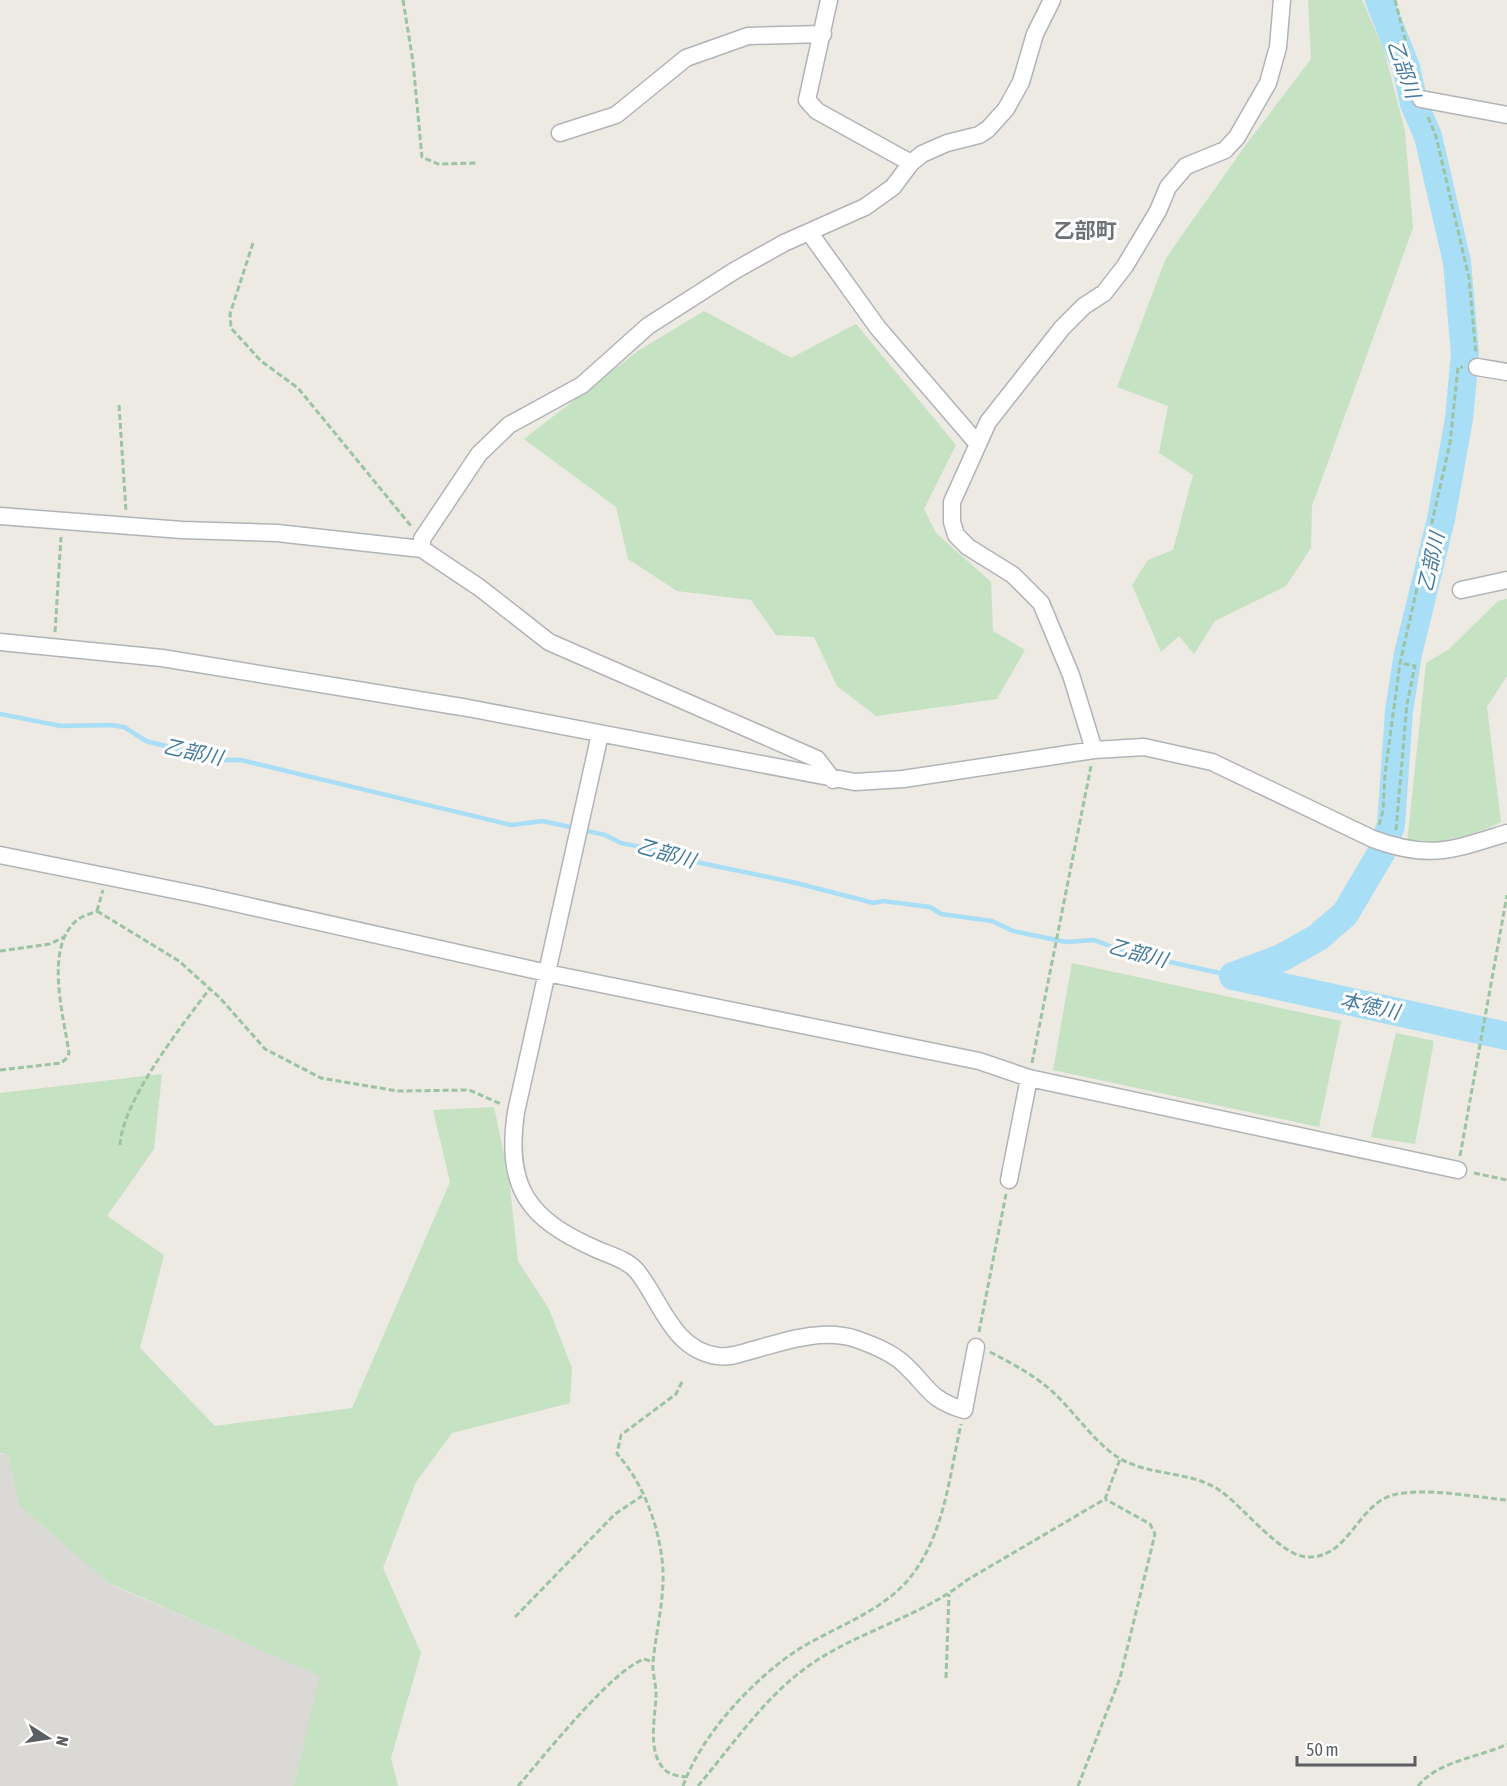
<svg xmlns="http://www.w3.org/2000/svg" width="1507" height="1786" viewBox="0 0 1507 1786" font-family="'Asap Condensed','Noto Sans JP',sans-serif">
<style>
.industrial{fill:#dbd9d5}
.green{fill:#c5e2c2}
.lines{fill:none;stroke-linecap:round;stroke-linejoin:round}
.stream{stroke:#a9def7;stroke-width:4.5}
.river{stroke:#a9def7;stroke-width:28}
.street-casing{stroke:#b1b4b7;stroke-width:19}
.path{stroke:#9cc3a2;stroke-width:3;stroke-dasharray:6 3;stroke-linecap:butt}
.street{stroke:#fff;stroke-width:16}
.labels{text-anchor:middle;stroke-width:6;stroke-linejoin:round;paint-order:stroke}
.water-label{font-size:20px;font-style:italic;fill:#457b9f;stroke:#fff}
.quarter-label{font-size:21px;font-weight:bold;fill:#6c7174;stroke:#fff}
</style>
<rect width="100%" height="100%" fill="#ede9e3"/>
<path class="industrial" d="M0 1454 8 1455 19 1505 114 1586 321 1676 294 1786H0Z"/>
<path class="green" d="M1308 0H1362L1384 50 1405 131 1413 228 1312 506 1311 548 1286 586 1215 621 1194 654 1179 636 1161 652 1132 585 1148 560 1173 550 1193 475 1159 453 1168 406 1117 387 1166 258 1245 146 1311 59Z
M704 311 791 358 856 324 956 445 924 509 936 533 991 582 993 631 1025 650 997 699 876 716 837 686 814 637 776 635 751 600 677 591 628 559 616 507 524 439 638 351Z
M1507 599V676L1487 707 1501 822C1471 837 1440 843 1407 844L1426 663 1448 650 1498 601Z
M1072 963 1341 1021 1319 1127 1053 1070Z
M1396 1033 1434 1041 1415 1144 1371 1137Z
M162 1074 154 1149 107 1216 164 1255 140 1348 215 1426 352 1408 450 1182 433 1110 494 1107 509 1178 518 1261 549 1309 572 1368 570 1403 452 1433 416 1482 383 1568 421 1653 391 1758 398 1786H294L320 1676 109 1583 19 1505 8 1455 0 1453V1093Z"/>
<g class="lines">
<path class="stream" d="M0 714 61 726 110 725 124 727 146 741 220 760H241L511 825 543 821 605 835 621 843 660 851 677 858 792 882 874 903 883 901 930 907 941 914 992 921 1013 931 1066 942 1094 940 1129 953 1233 976"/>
<path class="river" d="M1233 976 1281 958 1317 938 1345 914 1381 853 1391 825 1399 711 1408 654 1441 519 1459 419 1465 354 1457 262 1428 136 1414 104 1406 67 1379 0
M1233 976 1507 1036"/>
<g class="street-casing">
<path id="street" d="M829 0 807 100 817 111 911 163
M1421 99 1507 115
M560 133 616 115 686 58 748 36 823 34
M809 232 878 328 977 443
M1477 367 1507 372
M0 516 182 530 277 533 422 549 480 588 549 642 817 759 833 780
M422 549V539L479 454 509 425 582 385 648 326 734 271 784 243 865 207 893 187 911 163 922 154 947 143 979 135 988 129 1006 109 1021 82 1035 34 1052 0
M1461 590 1507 580
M0 642 162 658 468 708 855 782 903 779 1094 750 1144 747 1212 762 1373 839C1430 860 1452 850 1507 833
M600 734 516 1112C505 1188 528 1219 596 1249 609 1255 626 1259 636 1270 661 1300 672 1350 718 1356 730 1358 742 1353 753 1350 785 1341 823 1328 856 1339 873 1345 891 1352 904 1364 929 1387 928 1399 964 1410L976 1347
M1094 750 1071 675 1041 603 1013 575 968 547 956 535 952 522V502L988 422 1062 328 1084 306 1104 293 1125 266 1158 211 1168 187 1186 166 1225 150 1237 137 1268 83 1278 47 1282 0
M0 855 199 895 547 973 979 1061 1029 1078 1458 1170
M1009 1180 1029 1078"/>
</g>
<path class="path" d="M403 0 413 62 422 157 438 164 476 163
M1395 0 1417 85
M1428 117 1436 136 1469 278 1476 354
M253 243 230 314 231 328 261 361 298 388 411 526
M119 405 126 511
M55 632 61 537
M1379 825 1383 811 1385 774 1400 663 1450 443 1458 367H1463
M1396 830 1407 704 1415 666 1400 663
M97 911 179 961 220 998 265 1049 321 1078 398 1091 469 1090 501 1104
M97 911 103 890
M0 951 50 944 64 937
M1032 1063 1091 766
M0 1070 61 1063 67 1058 69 1053C64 1017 44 949 76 921 81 916 91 914 97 911
M120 1145C123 1099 182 1026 210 988
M1460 1156 1507 895
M1474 1173 1507 1180
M979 1332 1006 1194
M990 1352C1013 1364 1036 1376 1055 1394 1076 1414 1095 1443 1119 1458 1151 1477 1192 1470 1222 1492 1244 1508 1282 1557 1308 1557 1349 1558 1357 1505 1393 1495 1425 1487 1474 1497 1507 1500
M682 1382 676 1394 621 1435 617 1454C644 1483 661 1531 663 1571 664 1602 656 1631 653 1662 652 1672 656 1683 656 1694 656 1715 646 1752 665 1770 670 1775 679 1776 686 1777
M515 1617 615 1514 642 1496
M946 1678 949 1594
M518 1786C544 1756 611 1671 644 1659L653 1662
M683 1786C701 1735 754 1678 799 1649 838 1625 888 1610 915 1571 945 1529 950 1473 961 1424
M698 1786C731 1747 762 1701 803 1670 853 1632 918 1619 967 1580L1105 1499 1120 1459
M1078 1786 1120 1678 1155 1534 1150 1524 1105 1499
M1418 1786C1439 1760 1479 1758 1507 1744"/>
<use href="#street" class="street"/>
</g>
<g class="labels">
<g class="water-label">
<text transform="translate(1404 69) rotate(71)" y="7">乙部川</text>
<text transform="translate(1431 562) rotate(-78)" y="7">乙部川</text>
<text transform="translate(193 752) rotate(12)" y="7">乙部川</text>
<text transform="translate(666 853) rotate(16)" y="7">乙部川</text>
<text transform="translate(1138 953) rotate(15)" y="7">乙部川</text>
<text transform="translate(1370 1006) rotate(12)" y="7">本徳川</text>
</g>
<g class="quarter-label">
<text x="1085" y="238">乙部町</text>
</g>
</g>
<g transform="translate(48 1738) rotate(102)" stroke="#ffffff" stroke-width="4.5" paint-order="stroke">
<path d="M0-4.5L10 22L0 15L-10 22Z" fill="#5b5f62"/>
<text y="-9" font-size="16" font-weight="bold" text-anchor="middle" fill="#5b5f62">N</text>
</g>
<path d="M1297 1756v9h118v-9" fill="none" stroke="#5b5f62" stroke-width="3"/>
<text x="1306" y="1756" font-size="18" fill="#5b5f62" stroke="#ffffff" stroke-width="4.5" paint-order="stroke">50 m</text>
</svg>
